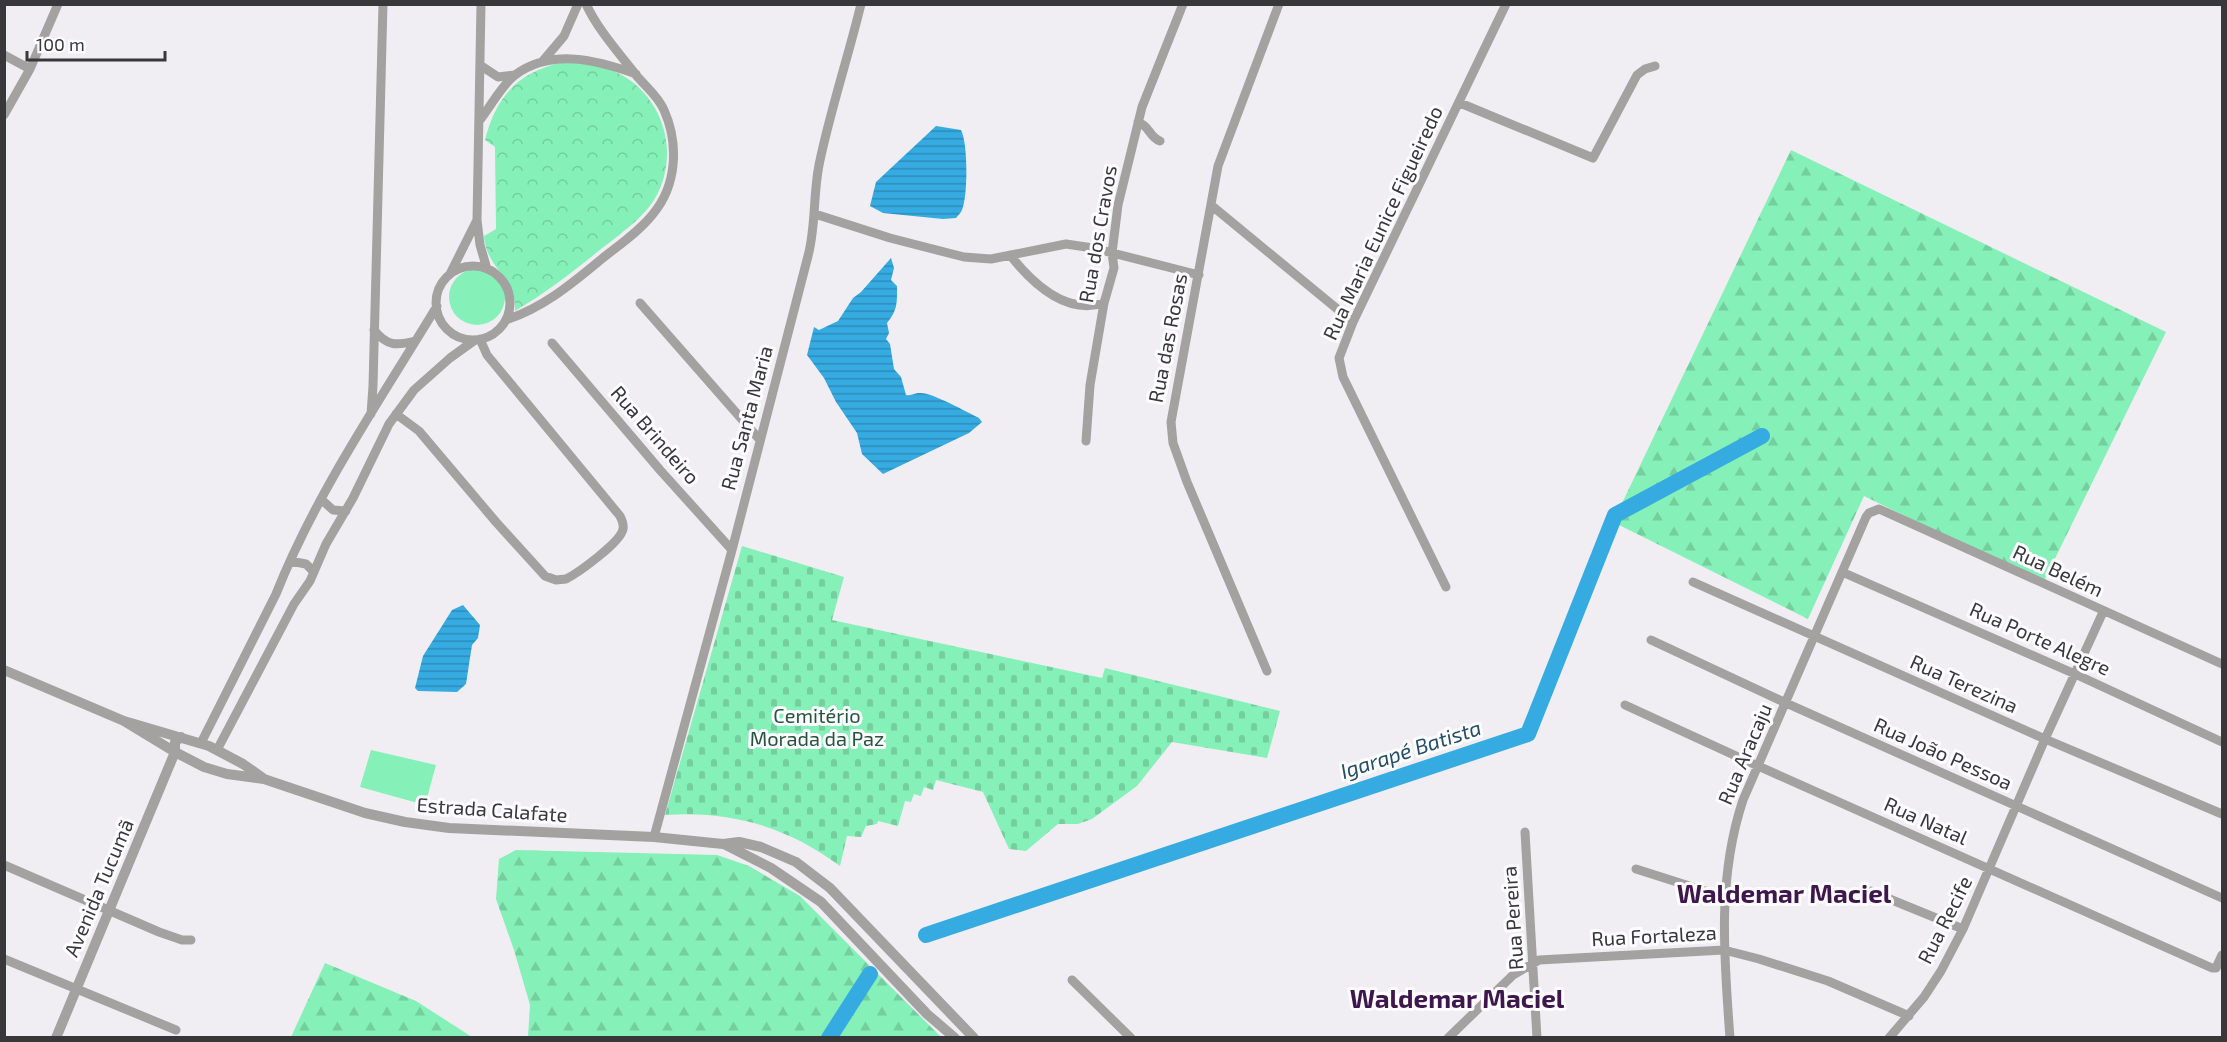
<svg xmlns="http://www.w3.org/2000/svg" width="2227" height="1042" viewBox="0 0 2227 1042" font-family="'Exo 2',sans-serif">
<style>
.grass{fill:#85f0b7}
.forest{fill:url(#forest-firs)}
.cemetery{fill:url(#cemetery-stones)}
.park{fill:url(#park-crowns)}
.water{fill:url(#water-rules)}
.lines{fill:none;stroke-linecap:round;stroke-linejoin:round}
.river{stroke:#35abe2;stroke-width:16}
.minor{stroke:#a4a1a1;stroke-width:9}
.tertiary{stroke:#a4a1a1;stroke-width:10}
.labels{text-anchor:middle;stroke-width:6;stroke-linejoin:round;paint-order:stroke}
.street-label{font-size:20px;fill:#383739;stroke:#fdfcff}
.park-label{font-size:20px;fill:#27543d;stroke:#fdfcff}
.water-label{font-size:21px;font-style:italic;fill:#224f67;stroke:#fdfcff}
.district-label{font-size:26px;font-weight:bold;fill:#3e174c;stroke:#fdfcff}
</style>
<defs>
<pattern id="forest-firs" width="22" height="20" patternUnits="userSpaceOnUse" patternTransform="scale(1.5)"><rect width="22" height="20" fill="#85f0b7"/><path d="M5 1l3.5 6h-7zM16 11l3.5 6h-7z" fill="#74ce9e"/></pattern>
<pattern id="cemetery-stones" width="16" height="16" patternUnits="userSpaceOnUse" patternTransform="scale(1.5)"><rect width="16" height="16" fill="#85f0b7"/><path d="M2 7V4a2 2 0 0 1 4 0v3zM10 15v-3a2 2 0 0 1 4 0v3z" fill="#74ce9e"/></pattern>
<pattern id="park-crowns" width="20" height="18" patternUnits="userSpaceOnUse" patternTransform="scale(1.5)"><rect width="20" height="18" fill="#85f0b7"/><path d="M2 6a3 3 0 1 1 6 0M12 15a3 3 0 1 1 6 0" fill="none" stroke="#74ce9e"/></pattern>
<pattern id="water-rules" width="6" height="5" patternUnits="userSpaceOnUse" patternTransform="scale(1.5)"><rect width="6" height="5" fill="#35abe2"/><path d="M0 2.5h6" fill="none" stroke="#2e8cb8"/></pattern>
</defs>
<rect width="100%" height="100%" fill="#f1eef3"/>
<path class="grass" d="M449 297a28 28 0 1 1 56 0a28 28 0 1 1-56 0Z
M371 750 436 765 425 805 360 787Z"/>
<path class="forest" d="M1791 150 2166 332 2043 583 1864 496 1808 619 1613 522Z
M516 850 717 855 749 866 800 896 941 1037H528L530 1005 514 950 496 899 499 859Z
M325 963 416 1001 472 1037H291Z"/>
<path class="cemetery" d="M742 546 844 577 832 620 1102 678 1105 668 1280 711 1267 758 1172 742 1137 786 1092 819 1078 824H1058L1026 851 1009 849 983 792 936 780 933 790 924 787 921 796 914 794 911 802 905 801 898 826 878 821 877 824 866 826 861 837 847 836 840 866C788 827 730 810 665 815Z"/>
<path class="park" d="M564 62C599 62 631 72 651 102 675 136 672 186 642 215 628 229 611 241 596 253 570 274 544 294 515 311 517 278 486 269 484 236L496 229 495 147 485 140C496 96 519 71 564 62Z"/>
<path class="water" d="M936 126 961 130C968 143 968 196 962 210 961 213 958 215 956 218L943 219 883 213 870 206 876 182Z
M891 258 894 268 891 280 897 286C897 302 898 310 887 323L889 333 886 339 890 344 894 369 901 377 906 395C912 396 914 393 920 393 931 392 967 412 979 418L982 422 969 433 883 474 862 454 857 433 836 402 824 378 807 355 814 327 819 330 838 321 853 298 861 292Z
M463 605 480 625 478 638 472 645 466 684 457 692 418 691 415 688 423 656 452 610Z"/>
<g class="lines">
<path class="river" d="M926 935 1528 734 1615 515 1762 436
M829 1038 870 974"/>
<path class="minor" d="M481 4 477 220 480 245 487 269
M4 55 30 69
M542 62 564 36 578 4
M480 65 498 77 515 75
M1460 103 1593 158 1637 75 1645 69 1655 66
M4 115 30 69 58 4
M480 120C491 106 501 86 515 75 552 48 597 60 636 74
M1138 122C1150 126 1149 137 1160 141
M1211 205 1353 322
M815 214 890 238 964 257 991 259 1066 244 1093 248 1199 275
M1010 255C1032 283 1066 315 1104 303
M436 303a37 37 0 1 1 74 0a37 37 0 1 1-74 0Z
M450 274 477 220
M640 303 760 440
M506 320C542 308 569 286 598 262 616 247 638 233 653 214 677 185 679 144 664 110 658 96 646 87 636 75 619 53 598 30 586 4
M374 330C387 346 396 346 415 341
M552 343 660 470 732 550
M371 414 373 386 383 4
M396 414 419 431 496 522 545 576 556 580 566 579C578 573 621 542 623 529 624 524 622 520 620 516L487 355 480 339
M1086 441 1090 385 1104 303 1114 268 1112 253 1118 205 1142 107 1183 4
M322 500 333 510 346 511
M290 561 306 564 314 572
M1842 572 2075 674 2222 742
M1693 582 2045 739 2222 814
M1446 587 1343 377 1339 358 1353 322 1506 4
M1651 640 1786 703 2222 898
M1267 671 1187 482 1173 443 1171 422 1218 166 1279 4
M1625 705 1758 766 2212 968H2216L2222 955
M201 743 276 594C316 493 381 399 437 306
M217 750 294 604 310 581 326 544 353 498 389 424 414 390 450 358 475 340
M1525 832 1537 1038
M654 837 732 550 808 256C816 226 813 195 819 165 830 111 848 58 861 4
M4 865 159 932 182 940H191
M1636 869 1724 897
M1870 891 1963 929
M4 959 176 1030
M1072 980 1131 1038
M1448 1038 1513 975 1539 960 1724 950 1759 959 1828 981 1909 1016
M1730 1038C1724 957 1717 878 1743 800L1866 517 1869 513 1879 509 2222 664
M1889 1038 1924 997 1941 971 1963 929 2045 739 2103 612"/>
<path class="tertiary" d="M4 670 124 721 209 746 243 764 263 778
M124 721 175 752 204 767 227 774 264 779 365 813 405 822 449 828 654 837 723 844 739 842 761 847 796 862 830 888 974 1038
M724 844 771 868 821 902 927 1014 955 1038
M56 1038 175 752V742L181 737"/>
</g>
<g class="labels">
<g class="street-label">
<text transform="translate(1383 223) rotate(-65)" y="7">Rua Maria Eunice Figueiredo</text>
<text transform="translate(1098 234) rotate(-80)" y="7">Rua dos Cravos</text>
<text transform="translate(1168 338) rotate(-79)" y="7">Rua das Rosas</text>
<text transform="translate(747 418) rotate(-75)" y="7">Rua Santa Maria</text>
<text transform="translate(655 435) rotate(49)" y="7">Rua Brindeiro</text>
<text transform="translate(2058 571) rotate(25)" y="7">Rua Belém</text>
<text transform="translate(2040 639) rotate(24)" y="7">Rua Porte Alegre</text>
<text transform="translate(1964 684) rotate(24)" y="7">Rua Terezina</text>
<text transform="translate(1745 754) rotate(-67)" y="7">Rua Aracaju</text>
<text transform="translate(1943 754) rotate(24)" y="7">Rua João Pessoa</text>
<text transform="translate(492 810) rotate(4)" y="7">Estrada Calafate</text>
<text transform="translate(1926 821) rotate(24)" y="7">Rua Natal</text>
<text transform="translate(99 888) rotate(-67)" y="7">Avenida Tucumã</text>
<text transform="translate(1513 918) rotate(-94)" y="7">Rua Pereira</text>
<text transform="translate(1945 920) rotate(-63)" y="7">Rua Recife</text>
<text transform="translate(1654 936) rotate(-3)" y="7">Rua Fortaleza</text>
</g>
<g class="park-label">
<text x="817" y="723">Cemitério<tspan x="817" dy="23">Morada da Paz</tspan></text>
</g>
<g class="water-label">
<text transform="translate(1411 750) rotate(-18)" y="7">Igarapé Batista</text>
</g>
<g class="district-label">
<text x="1784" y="903">Waldemar Maciel</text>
<text x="1457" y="1008">Waldemar Maciel</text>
</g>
</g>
<rect width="2227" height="1042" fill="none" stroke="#383739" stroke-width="12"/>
<path d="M27 51v9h138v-9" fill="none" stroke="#383739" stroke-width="3"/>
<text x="36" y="51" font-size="18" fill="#383739" stroke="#fdfcff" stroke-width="4.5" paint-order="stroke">100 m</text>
</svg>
